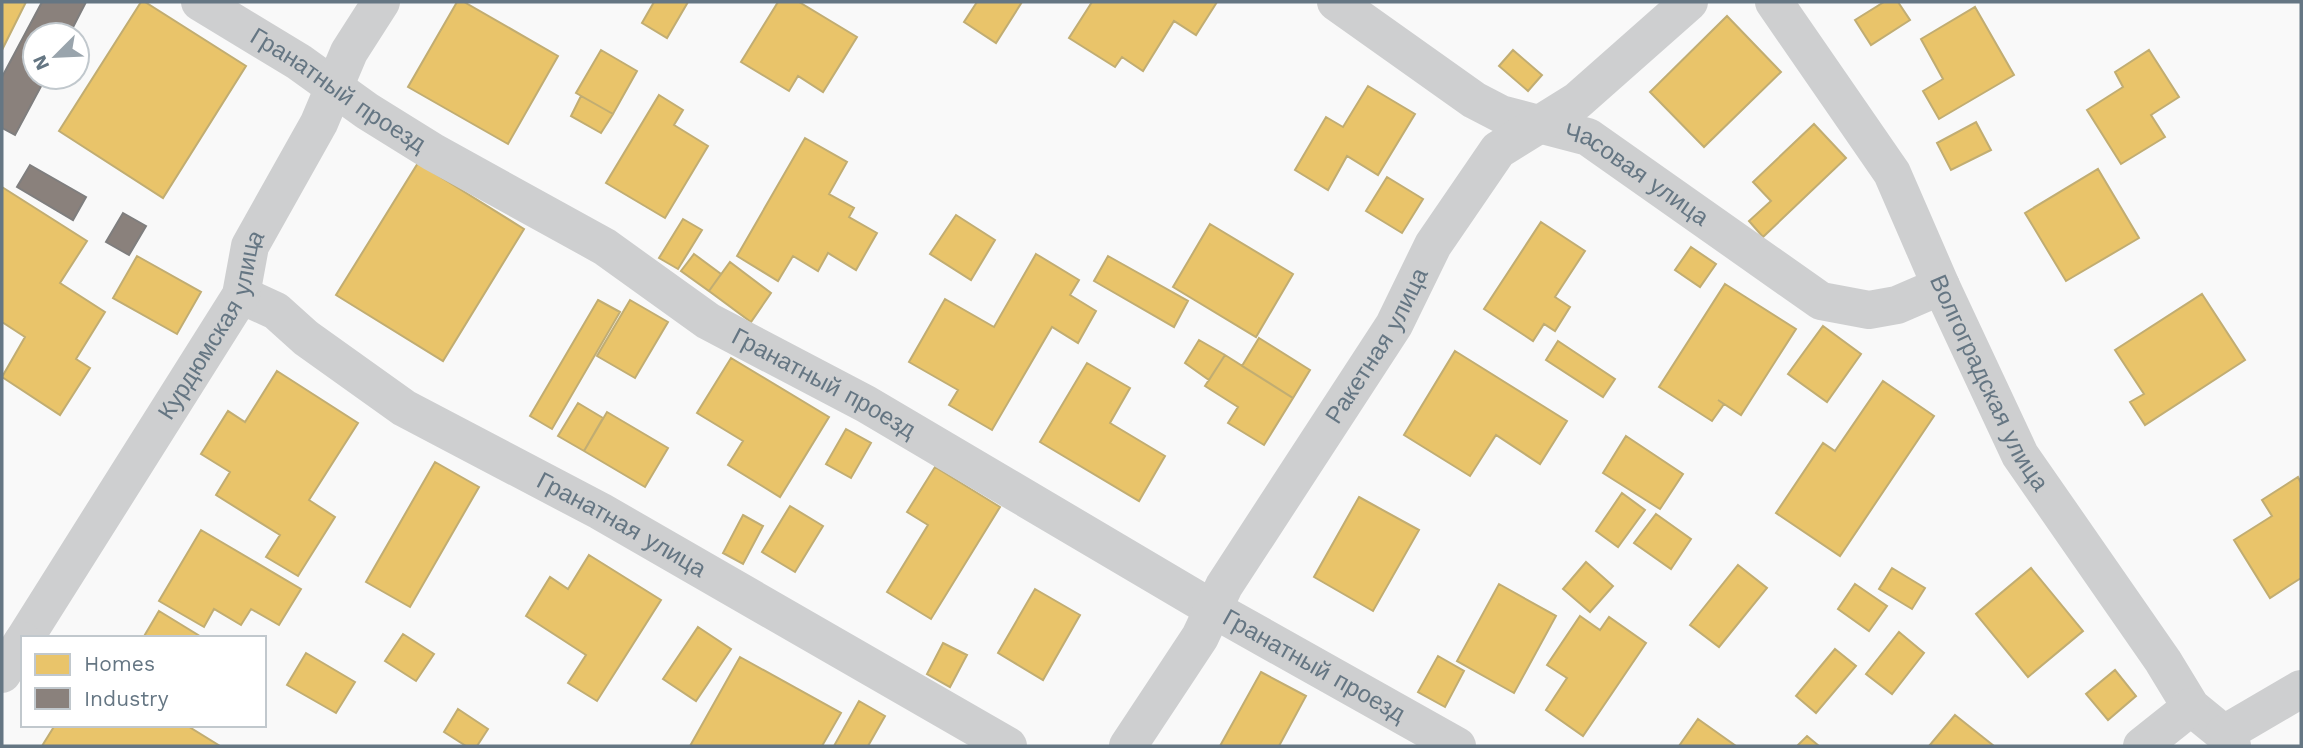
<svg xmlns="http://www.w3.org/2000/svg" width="2303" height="748" viewBox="0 0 2303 748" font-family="'Work Sans',sans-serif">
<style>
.homes{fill:#e9c46a;stroke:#c1ad72;stroke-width:2}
.industry{fill:#8a817c;stroke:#7f7e7e;stroke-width:2}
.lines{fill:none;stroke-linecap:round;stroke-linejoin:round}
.minor{stroke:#cecfd0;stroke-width:38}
.labels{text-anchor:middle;stroke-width:7;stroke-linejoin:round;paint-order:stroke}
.street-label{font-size:24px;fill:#657683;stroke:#fff}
</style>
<rect width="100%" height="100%" fill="#f9f9f9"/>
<path class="homes" d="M2 2H26L2 50Z
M141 2H145L246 66 163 198 59 131Z
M457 2H464L558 56 508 144 408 87Z
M654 2H688L667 38 642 23Z
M778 2H799L857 37 823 92 798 76 789 91 741 62Z
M977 2H1022L996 43 964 22Z
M1092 2H1217L1196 35 1174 21 1143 71 1122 57 1115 67 1069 38Z
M1884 2H1898L1910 20 1871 45 1855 20Z
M1975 7 2014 75 1939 119 1923 91 1943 79 1921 39Z
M1727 16 1781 72 1704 147 1650 92Z
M601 50 637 71 613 114 576 93Z
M1513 50 1542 75 1528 91 1499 66Z
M2149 50 2179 97 2151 115 2165 137 2121 164 2087 110 2123 87 2115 72Z
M1368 86 1415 114 1378 175 1347 156 1328 190 1295 170 1326 117 1343 127Z
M659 95 683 110 674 125 708 146 665 218 606 183Z
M581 96 613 114 601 133 571 116Z
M1976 122 1991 150 1951 170 1937 143Z
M1814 124 1846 158 1763 237 1749 221 1771 201 1753 182Z
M805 138 847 162 829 194 854 208 849 217 877 233 856 270 828 253 818 271 793 256 778 281 737 256Z
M418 163 524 229 443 361 336 295Z
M2098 169 2139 238 2066 281 2025 213Z
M1387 177 1423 199 1402 233 1366 211Z
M2 187 87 241 60 283 105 312 76 359 90 368 60 415 2 377 25 337 2 322Z
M956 215 995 240 971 280 930 254Z
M683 219 702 230 678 269 659 258Z
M1541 222 1585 251 1555 297 1570 307 1555 331 1544 324 1533 341 1484 309Z
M1210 224 1293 274 1256 337 1173 287Z
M1691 247 1716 264 1700 287 1675 270Z
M694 254 721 274 709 291 681 271Z
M1036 254 1079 280 1070 295 1096 311 1078 343 1052 327 992 430 949 405 958 390 909 362 945 299 994 327Z
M137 256 201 292 177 334 113 298Z
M1108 256 1188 301 1174 327 1094 281Z
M730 262 771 293 751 322 709 291Z
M1725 284 1796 329 1741 415 1718 400 1724 404 1712 421 1659 387Z
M2202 294 2245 360 2145 425 2130 402 2144 394 2115 350Z
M598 300 620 312 552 429 530 416Z
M630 300 668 322 635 378 597 356Z
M1823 326 1861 354 1827 402 1788 374Z
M1259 338 1310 370 1293 398 1242 366Z
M1199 340 1225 355 1209 380 1185 363Z
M1558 341 1615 379 1603 397 1546 360Z
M1455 351 1567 421 1540 464 1496 435 1470 476 1404 435Z
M1225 355 1293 398 1264 445 1228 423 1238 407 1205 386Z
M731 358 829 417 780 497 728 465 743 441 697 413Z
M1087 363 1130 388 1110 423 1165 456 1139 501 1040 442Z
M277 371 358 423 309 500 335 517 298 576 266 557 280 535 216 495 230 472 201 454 228 411 245 422Z
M1883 381 1934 416 1840 556 1776 513 1823 443 1835 451Z
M578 403 603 418 584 451 558 436Z
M607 412 668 448 645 487 584 451Z
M846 429 871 443 851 478 826 464Z
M1626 436 1683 474 1660 509 1603 473Z
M435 462 479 487 410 607 366 582Z
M935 467 1000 507 931 619 887 592 928 525 907 512Z
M2298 477 2301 483V578L2270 598 2234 540 2272 516 2262 500Z
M1622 493 1645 510 1618 547 1596 531Z
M1359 497 1419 530 1373 611 1314 577Z
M790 506 823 526 795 572 762 552Z
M1656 514 1691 539 1671 569 1634 543Z
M743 515 763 526 743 564 723 553Z
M201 530 301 589 279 625 251 609 241 625 214 609 204 627 159 601Z
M589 555 661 600 597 701 568 683 586 655 526 616 550 577 568 589Z
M1586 562 1613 586 1590 612 1563 589Z
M1738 565 1767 588 1719 647 1690 625Z
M1892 568 1925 588 1912 609 1879 589Z
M2031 568 2083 631 2028 677 1976 614Z
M1499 584 1556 616 1514 693 1457 661Z
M1855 584 1887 606 1869 631 1838 609Z
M1035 589 1080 615 1043 680 998 653Z
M159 611 203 638H143Z
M1580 616 1600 630 1609 617 1646 643 1583 736 1546 710 1567 678 1547 665Z
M698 627 731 649 696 701 663 679Z
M1899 632 1924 653 1892 694 1866 674Z
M403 634 434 654 416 681 385 661Z
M943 643 967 655 950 687 927 674Z
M1835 649 1856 666 1816 713 1796 696Z
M306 653 355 682 336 713 287 685Z
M1438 656 1464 671 1445 707 1418 692Z
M740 657 841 713 822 746H690Z
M2115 670 2136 696 2108 720 2086 694Z
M1261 672 1306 696 1279 746H1220Z
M859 701 885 716 868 746H834Z
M458 709 488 729 477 746H466L444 732Z
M1955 715 1994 746H1929Z
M1698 719 1736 746H1679Z
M55 725H186L220 746H42Z
M1807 736 1819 746H1797Z"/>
<path class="industry" d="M42 2H86L69 35H35V77H46L15 135 2 128V77Z
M30 165 86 197 73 220 17 187Z
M123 213 146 226 129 255 106 242Z"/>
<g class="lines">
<g class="minor">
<path id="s1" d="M200 2 299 62 367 111 433 152 605 247 708 321 866 404 1213 609 1457 746"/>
<path id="s2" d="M1336 2 1474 100 1501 114 1588 137 1821 301 1869 310 1897 305 1941 286"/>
<path id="s3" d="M1774 2 1892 173 1941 286 2020 455 2163 661 2191 707 2224 734 2232 746"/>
<path id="s4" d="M241 295 276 311 306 338 404 408 600 511 1008 746"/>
<path id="s5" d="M25 638 241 295 250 246 319 123 349 52 381 2"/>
<path d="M2 674 23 641"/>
<path d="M2224 734 2301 689"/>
<path id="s6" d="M1128 746 1200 637 1224 586 1394 325 1433 245 1498 150 1577 101 1689 2"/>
<path d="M2142 746 2191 707"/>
</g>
</g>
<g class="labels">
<g class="street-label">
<text dy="8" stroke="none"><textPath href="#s1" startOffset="164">Гранатный проезд</textPath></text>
<text dy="8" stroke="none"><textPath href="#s2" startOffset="350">Часовая улица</textPath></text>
<text dy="8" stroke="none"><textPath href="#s5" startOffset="366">Курдюмская улица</textPath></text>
<text dy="8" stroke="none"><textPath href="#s6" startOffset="472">Ракетная улица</textPath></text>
<text dy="8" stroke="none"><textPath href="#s3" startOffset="439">Волгоградская улица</textPath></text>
<text dy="8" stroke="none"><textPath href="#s1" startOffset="732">Гранатный проезд</textPath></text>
<text dy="8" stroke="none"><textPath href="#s4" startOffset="446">Гранатная улица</textPath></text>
<text dy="8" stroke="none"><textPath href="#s1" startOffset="1298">Гранатный проезд</textPath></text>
</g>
</g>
<rect width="2303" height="748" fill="none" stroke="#657683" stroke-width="7"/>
<rect x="21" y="636" width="245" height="91" fill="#ffffff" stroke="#c1c8cd" stroke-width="2"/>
<rect x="35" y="654" width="35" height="21" fill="#e9c46a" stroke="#c1c8cd" stroke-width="2"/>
<text x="84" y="671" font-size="21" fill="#657683">Homes</text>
<rect x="35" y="688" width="35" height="21" fill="#8a817c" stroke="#c1c8cd" stroke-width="2"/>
<text x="84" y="706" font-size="21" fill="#657683">Industry</text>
<g transform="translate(56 56) rotate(246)"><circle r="33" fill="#ffffff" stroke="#c1c8cd" stroke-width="2"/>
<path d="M0-5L12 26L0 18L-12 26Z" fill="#99a4ac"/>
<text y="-10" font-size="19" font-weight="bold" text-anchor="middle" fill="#657683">N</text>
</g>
</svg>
